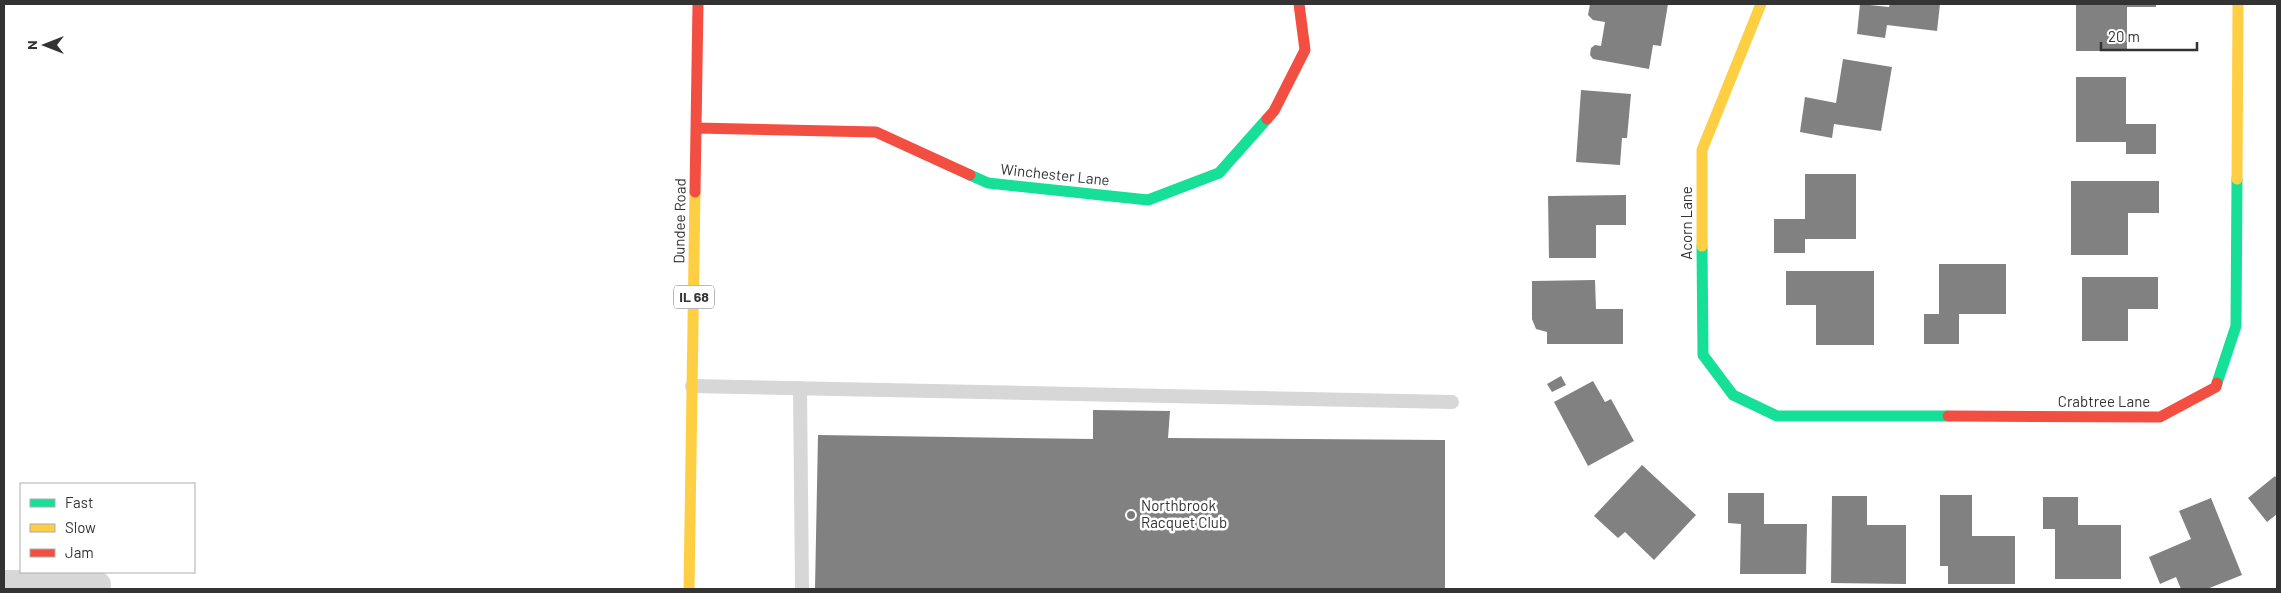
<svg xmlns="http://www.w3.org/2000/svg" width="2281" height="593" viewBox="0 0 2281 593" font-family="Barlow,sans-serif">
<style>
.building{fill:#818181}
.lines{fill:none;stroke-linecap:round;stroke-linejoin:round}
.lane{stroke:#d7d7d7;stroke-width:14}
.street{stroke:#d7d7d7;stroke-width:28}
.fast{stroke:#16e098;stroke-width:11}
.slow{stroke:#ffcf43;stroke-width:11}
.jam{stroke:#f24e42;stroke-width:11}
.poi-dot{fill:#7a7a7a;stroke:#fff;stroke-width:2}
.labels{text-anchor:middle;stroke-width:5;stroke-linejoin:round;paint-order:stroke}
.shield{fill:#fff;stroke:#707070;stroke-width:1}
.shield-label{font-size:14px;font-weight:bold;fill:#333}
.street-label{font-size:15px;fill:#333;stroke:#fff}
.poi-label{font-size:15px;fill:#333;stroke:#fff;text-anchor:start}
</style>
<rect width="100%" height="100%" fill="#fff"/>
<path class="building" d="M1590 4H1668L1661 46 1653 45 1649 69 1593 59 1590 55 1591 48 1595 45 1601 46 1605 22 1593 20 1588 15Z
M1860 4 1889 7 1890 4H1940L1937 31 1887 25 1885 38 1857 34Z
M2076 4H2156V7H2127V51H2076Z
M1843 59 1892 67 1881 131 1834 124 1832 138 1800 132 1805 97 1836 103Z
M2076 77H2126V124H2156V154H2126V142H2076Z
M1581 90 1631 94 1627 138H1622L1620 165 1576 162Z
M1805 174H1856V239H1805V253H1774V219H1805Z
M2071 181H2159V213H2128V255H2071Z
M1626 195V225H1596V258H1549L1548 196Z
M1939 264H2006V314H1959V344H1924V314H1939Z
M1786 271H1874V345H1816V305H1786Z
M2082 277H2158V309H2128V341H2082Z
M1595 280 1596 309H1623V344H1547V332L1536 329 1532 319V281Z
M1561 376 1566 385 1552 392 1547 384Z
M1593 381 1605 402 1611 399 1634 441 1588 466 1554 402Z
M1093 410 1170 411 1168 438 1445 440V589H815L818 435 1093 439Z
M1642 465 1696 515 1654 560 1625 532 1618 538 1594 516Z
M2275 476 2277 479V514L2267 522 2248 498Z
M1728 493H1764V524H1807L1806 574H1740L1741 524 1728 523Z
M1940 495H1972V536H2015V584H1948V566H1940Z
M1832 496H1867V525H1906V584L1831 583Z
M2043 497H2078V525H2121V579H2055V529H2043Z
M2211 498 2242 575 2207 589H2181L2176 577 2160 584 2149 557 2191 539 2179 511Z"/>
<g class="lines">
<path class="lane" d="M692 386 1452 402
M800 388 802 589"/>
<path class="street" d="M4 584 97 585"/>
<path class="fast" d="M970 175 988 183 1148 200 1219 173 1267 119
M1702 246 1703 355 1733 395 1777 416H1948
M2217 383 2236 326 2237 179"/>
<path class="slow" d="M2237 179 2238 4
M1702 246V150L1761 4
M689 589 695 192"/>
<path class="jam" d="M1267 119 1274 111 1305 50 1299 4
M697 128 876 132 970 175
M695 192 698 4
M1948 416 2160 417 2216 387 2217 383"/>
</g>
<circle class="poi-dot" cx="1131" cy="515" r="5"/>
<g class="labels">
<rect class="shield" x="674" y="285.5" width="40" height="23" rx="4"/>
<g class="shield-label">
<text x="694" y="302">IL 68</text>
</g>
<g class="street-label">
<text transform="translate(1055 175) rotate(6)" y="5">Winchester Lane</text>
<text transform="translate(680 221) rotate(-89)" y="5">Dundee Road</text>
<text transform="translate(1687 223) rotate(-90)" y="5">Acorn Lane</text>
<text x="2104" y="407">Crabtree Lane</text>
</g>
<g class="poi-label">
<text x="1141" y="511">Northbrook<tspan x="1141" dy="17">Racquet Club</tspan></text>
</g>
</g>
<rect width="2281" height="593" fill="none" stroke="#333333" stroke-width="10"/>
<rect x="20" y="483" width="175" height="90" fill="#ffffff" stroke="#adadad"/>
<rect x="30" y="499" width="25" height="8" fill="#16e098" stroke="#adadad"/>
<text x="65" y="508" font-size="15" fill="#333333">Fast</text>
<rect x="30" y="524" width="25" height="8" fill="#ffcf43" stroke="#adadad"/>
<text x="65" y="533" font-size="15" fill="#333333">Slow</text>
<rect x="30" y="549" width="25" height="8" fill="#f24e42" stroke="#adadad"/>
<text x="65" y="558" font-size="15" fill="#333333">Jam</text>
<g transform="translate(45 45) rotate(270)" stroke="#ffffff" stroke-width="4" paint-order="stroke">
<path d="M0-4L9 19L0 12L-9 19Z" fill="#333333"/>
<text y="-8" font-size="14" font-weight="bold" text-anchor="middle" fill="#333333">N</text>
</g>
<path d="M2101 42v8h96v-8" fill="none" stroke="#333333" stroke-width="2.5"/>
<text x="2108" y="42" font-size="15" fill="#333333" stroke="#ffffff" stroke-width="4" paint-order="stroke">20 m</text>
</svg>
